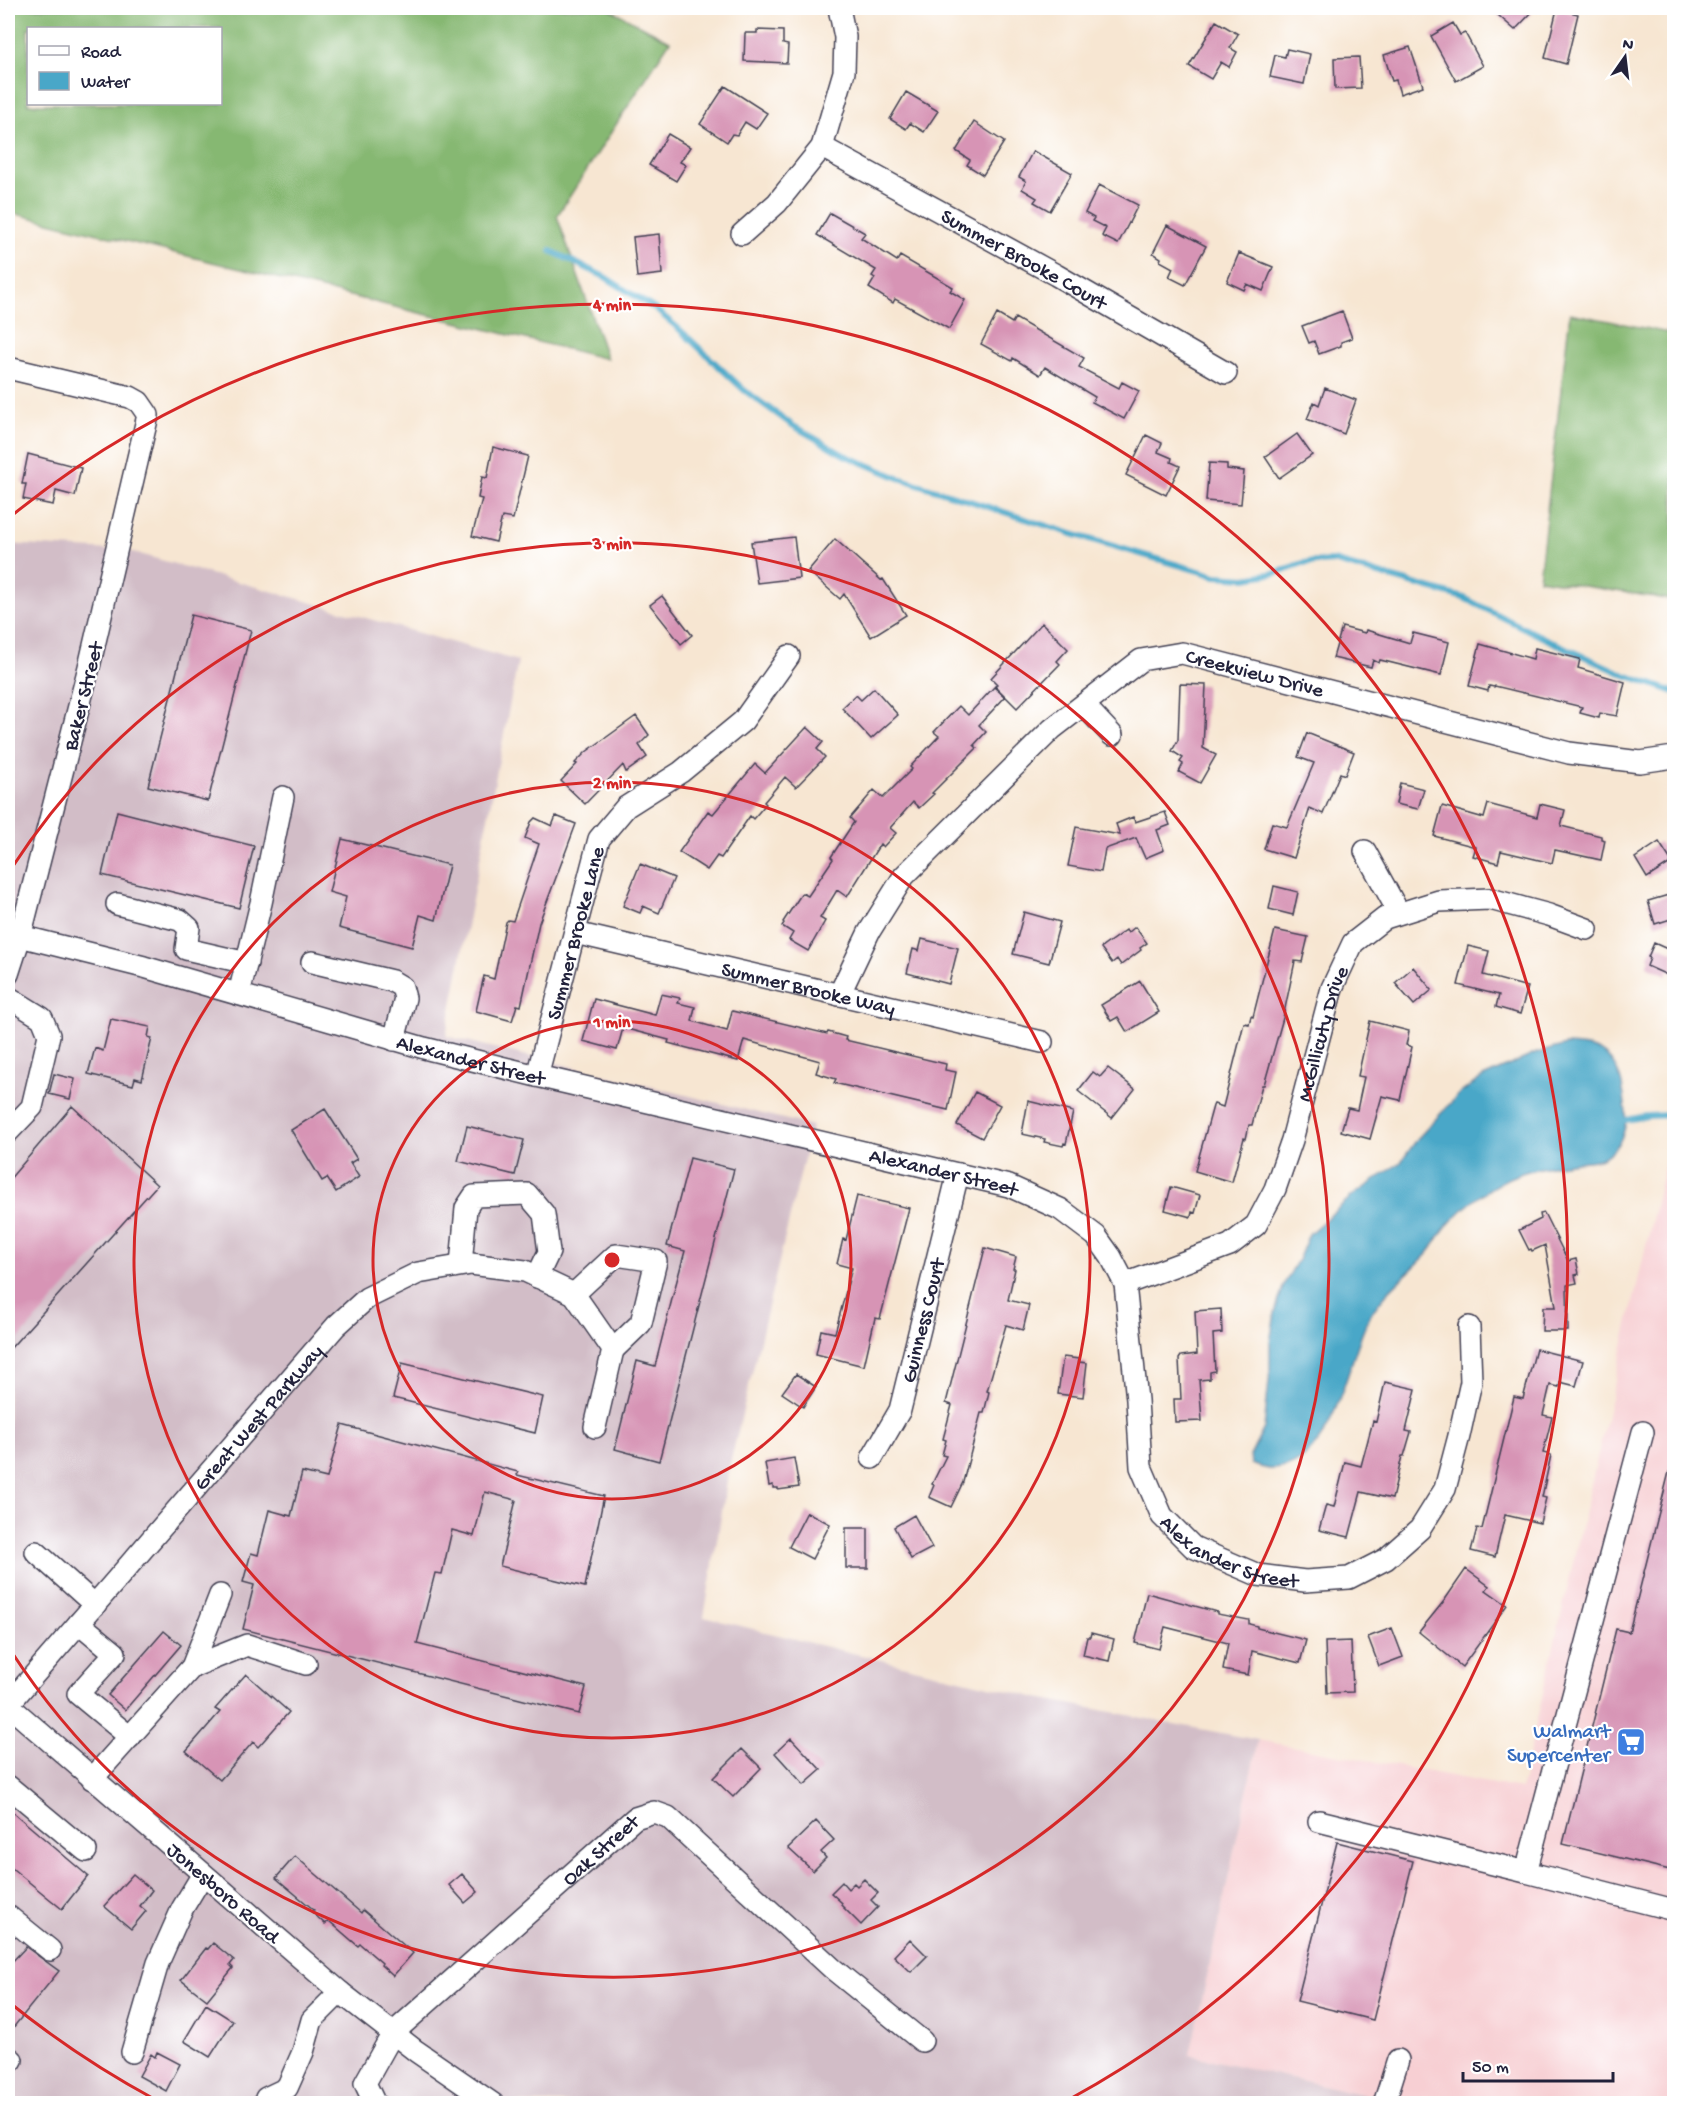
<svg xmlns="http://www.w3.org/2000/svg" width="1682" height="2111" viewBox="0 0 1682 2111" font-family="'Gochi Hand',sans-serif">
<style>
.built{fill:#f7cfd3}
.industrial{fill:#d2bdc7}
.forest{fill:#86b872;stroke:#546d56;stroke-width:1.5;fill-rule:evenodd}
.water{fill:#49a7c8;stroke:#366482;stroke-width:1.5}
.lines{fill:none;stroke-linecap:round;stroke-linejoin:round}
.stream{stroke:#49a7c8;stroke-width:6}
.building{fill:#d794b5}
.minor-casing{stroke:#423f52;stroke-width:24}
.minor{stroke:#fff;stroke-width:21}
.ring{fill:none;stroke:#d62828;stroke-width:3}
.labels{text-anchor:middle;stroke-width:4.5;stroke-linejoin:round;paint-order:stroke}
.street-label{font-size:21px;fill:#22223b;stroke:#fff}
.shop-label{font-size:21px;fill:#366cbe;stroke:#fff;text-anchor:end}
.centre{fill:#d62828;stroke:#fff;stroke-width:3}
.ring-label{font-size:18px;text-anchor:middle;font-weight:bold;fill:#d62828;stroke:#fff;stroke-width:4.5;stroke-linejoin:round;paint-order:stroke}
</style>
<rect width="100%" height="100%" fill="#fff"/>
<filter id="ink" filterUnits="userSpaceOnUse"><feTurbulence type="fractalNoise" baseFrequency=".0167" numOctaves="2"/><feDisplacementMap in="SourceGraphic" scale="12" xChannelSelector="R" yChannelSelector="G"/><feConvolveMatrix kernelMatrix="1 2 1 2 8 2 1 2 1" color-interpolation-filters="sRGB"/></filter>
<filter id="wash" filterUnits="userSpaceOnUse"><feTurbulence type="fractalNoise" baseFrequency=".008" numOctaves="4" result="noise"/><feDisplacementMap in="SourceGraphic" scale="24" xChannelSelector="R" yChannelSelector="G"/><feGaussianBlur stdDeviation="1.35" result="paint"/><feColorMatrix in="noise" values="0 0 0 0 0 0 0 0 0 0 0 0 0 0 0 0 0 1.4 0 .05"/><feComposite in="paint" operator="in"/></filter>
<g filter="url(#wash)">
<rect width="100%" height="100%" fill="#f7e6d2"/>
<path class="built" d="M1674 1124V2103H1401L1190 2055 1258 1740 1521 1789Z"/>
<path class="industrial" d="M8 544 129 551 518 661 446 1036 812 1126 730 1464 704 1617 1038 1698 1258 1740 1190 2055 1401 2103H8Z"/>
<path class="forest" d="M8 8H608L670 41 557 216 607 359 8 212ZM28 28H220V104H28Z
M1570 313 1674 334V600L1539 579Z"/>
<path class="water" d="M1566 1045C1588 1046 1604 1047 1616 1068 1623 1081 1624 1097 1626 1112 1627 1131 1619 1152 1599 1159 1593 1161 1584 1161 1577 1162 1557 1165 1538 1167 1519 1174 1493 1183 1464 1206 1446 1227 1439 1235 1435 1245 1428 1253 1408 1275 1385 1290 1370 1316 1346 1360 1335 1467 1273 1469 1267 1470 1258 1466 1251 1464L1250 1456 1264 1428 1270 1372V1342L1275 1313 1284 1284 1299 1258 1309 1234 1352 1196 1401 1162 1418 1138 1459 1094 1483 1077 1537 1053Z"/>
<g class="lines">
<path class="stream" d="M551 251 605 277 655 309 678 328 744 390 792 425 844 455 899 478 1072 534 1216 576 1246 578 1275 573 1303 563 1333 561 1464 598 1544 638 1625 675 1674 692
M1626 1120 1647 1116 1674 1115"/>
</g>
<g id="blocks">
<path class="building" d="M1490 8H1536L1515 30Z
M1557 9 1578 14 1566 64 1545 58Z
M1216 21 1238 34 1230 48 1237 52 1229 67 1221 62 1211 79 1189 66Z
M1453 23 1460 35 1465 33 1483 66 1456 81 1431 36Z
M757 30 783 31V44L788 45 787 63 744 61 745 33H757Z
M1410 47 1423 86 1400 94 1396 80 1392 81 1384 55Z
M1287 49 1310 54 1304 84 1270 77 1275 55 1285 57Z
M1359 57 1361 88 1335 89 1334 58Z
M725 86 767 113 756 129 745 122 737 135 732 134 727 142 700 124Z
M906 92 938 111 924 132 910 123 906 129 890 119Z
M974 122 1004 142 983 175 967 165 970 160 956 151Z
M668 134 690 147 680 162 686 165 676 181 649 165Z
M1033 151 1072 173 1050 211 1034 202 1037 198 1022 189 1026 181 1019 177Z
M1099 185 1138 205 1118 244 1102 236 1106 228 1092 221 1094 218 1085 213Z
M830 213 865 233 861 238 897 261 900 256 953 287 950 291 965 300 949 329 895 299 893 303 869 288 875 278 872 276 876 270 817 235Z
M1167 225 1206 246 1185 285 1169 277 1173 268 1160 261 1161 258 1153 253Z
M659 234 662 274 637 277 633 237Z
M1239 253 1273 267 1263 291 1247 284 1244 290 1227 282Z
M1342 311 1352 338 1341 342V346L1319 354 1314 341 1309 343 1302 326Z
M997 314 1012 323 1015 318 1084 358 1079 367 1119 388 1122 382 1139 391 1124 419 1092 402 1095 397 1045 367 1040 375 1013 358 1012 361 981 344Z
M1325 388 1356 400 1344 434 1307 419 1314 402 1319 405Z
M1297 434 1312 455 1279 478 1265 457Z
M1146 435 1162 443 1158 452 1172 458 1171 462 1180 466 1166 495 1126 475Z
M493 447 528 456 513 519 502 517 496 542 472 536 482 499 478 498 482 477 487 478Z
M28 454 81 468 75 496 56 491 53 505 23 499 26 484H22Z
M1209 463 1227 464V469L1244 471 1241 504 1206 501Z
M794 537 799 578 757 583 751 542Z
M835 539 881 580 883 579 906 615 871 637 844 594 840 599 808 571Z
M662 596 692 635 681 644 650 605Z
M191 615 251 630 208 801 148 786Z
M1042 623 1068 649 1057 661 1060 664 1017 708 995 686 997 684 991 678Z
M1342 627 1365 633 1366 630 1410 643 1413 633 1449 642 1441 675 1380 660 1379 663 1373 660 1371 667 1333 658Z
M1480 644 1533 659 1535 648 1580 659 1578 668 1625 682 1617 716 1600 713 1599 718 1580 713 1582 707 1495 686 1494 687 1489 686 1488 691 1469 686Z
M1180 684 1206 685 1203 748 1216 755 1200 783 1179 772 1183 764 1180 762 1183 758 1172 751 1178 740Z
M994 687 1005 697 979 725 986 732 974 745 977 748 932 793 934 794 919 808 913 802 890 828 896 833 883 847 880 844 847 897 837 890 820 918 825 921 808 951 789 940 793 933 782 926 784 923 783 922 802 893 808 896 833 859 831 857 854 822 850 818 874 790 883 798 912 769 910 767 939 736 934 732 959 706 968 715Z
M874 688 898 715 871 739 842 708 856 695 861 700Z
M636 716 649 735 639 745 647 757 626 772 623 765 585 804 561 781 577 764 575 763 586 752Z
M807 727 823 742 817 749 825 757 796 787 785 777 764 802 766 804 753 819 750 816 721 858 717 856 707 870 679 852 708 811 713 814 755 764 765 773Z
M1307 733 1354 752 1345 775 1340 773 1323 814 1310 808 1294 858 1264 849 1272 823 1287 827 1314 763 1298 757Z
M1400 783 1424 789 1418 809 1396 804Z
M1488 804 1537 817 1540 804 1565 810 1561 826 1601 836V839L1605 840 1601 860 1555 850 1552 863 1501 851 1498 863 1473 856 1476 847 1434 836 1442 806 1484 818Z
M117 811 254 846 239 908 102 875Z
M1165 812 1170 825 1157 830 1164 850 1145 858 1136 838 1105 849 1101 872 1068 866 1076 827 1120 835 1116 824 1133 817 1135 822Z
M556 816 576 824 539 923 521 1006 517 1005 512 1021 476 1011 484 976 494 979 506 922 508 920 513 921 539 844 525 838 531 822 535 818 552 826Z
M342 839 449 865 436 920 420 915 412 947 339 928 346 897 329 892Z
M1659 842 1672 862 1647 878 1635 858Z
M640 864 674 878 659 913 643 906 640 913 623 906Z
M1274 886 1298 892 1293 915 1269 909Z
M1672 894 1674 904V918L1655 924 1648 901Z
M1024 912 1060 922 1049 963 1013 954Z
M1135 927 1147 943 1140 948 1141 950 1121 965 1117 959 1112 963 1101 948 1126 930 1128 933Z
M1275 930 1308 937 1302 962 1295 961 1283 1018 1264 1085H1262L1252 1125H1249L1246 1139 1244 1138 1232 1182 1195 1171 1213 1106 1214 1104 1223 1107 1244 1023 1249 1024 1251 1016 1253 1017Z
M922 939 958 948 949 984 907 973 913 949 919 951Z
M1654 943 1674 952V973L1668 970 1667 975 1647 966 1650 958 1648 957Z
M1468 946 1489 951 1483 975 1528 987 1520 1014 1496 1007 1499 995 1458 985Z
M1413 967 1432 990 1414 1005 1395 983Z
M1140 981 1159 1012 1127 1032 1118 1017 1111 1021 1101 1005Z
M661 994 680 998 678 1003 695 1007 692 1021 727 1031 732 1011 827 1034 828 1032 846 1037 845 1040 946 1064 945 1070 956 1072 948 1110 834 1083 836 1079 816 1073 820 1061 744 1040 738 1061 668 1043 669 1040 623 1028 617 1050 583 1041 594 999 655 1015Z
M111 1019 150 1027 148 1037 152 1038 142 1080 135 1078 133 1085 88 1074 95 1048 103 1051Z
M1370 1021 1409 1031 1406 1045 1412 1047 1400 1100 1382 1096 1370 1139 1341 1131 1348 1108 1357 1110 1364 1077 1358 1076Z
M1108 1068 1135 1089 1112 1118 1078 1091 1093 1072 1100 1077Z
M54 1074 75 1079 70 1099 49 1094Z
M975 1092 1000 1105 982 1138 957 1125Z
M1028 1101 1073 1112 1066 1144 1064 1143 1063 1146 1044 1142 1045 1139 1022 1134Z
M72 1106 157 1185 8 1351V1181Z
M325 1109 357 1159 350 1163 359 1177 336 1192 327 1178 322 1181 291 1130Z
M467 1126 524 1140 515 1175 458 1161Z
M690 1158 734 1169 659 1461 615 1449 637 1361 655 1366 673 1295 685 1251 667 1246Z
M1171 1187 1200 1195 1195 1213 1192 1212 1191 1217 1165 1210Z
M857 1196 909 1208 880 1319 875 1318 864 1366 816 1354 821 1330 835 1333 852 1268 837 1264 843 1239 846 1240Z
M1544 1213 1568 1261 1576 1259 1579 1274 1575 1275 1577 1283 1567 1285 1568 1331H1542L1543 1307H1556L1545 1245 1532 1251 1531 1249 1529 1250 1519 1230 1541 1219 1540 1214Z
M985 1248 1016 1257 1013 1269H1015L1008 1300 1029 1305 1023 1330 1006 1325 987 1391 989 1392 984 1413H981L963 1482 951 1507 929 1497 934 1485 932 1484 946 1456 942 1455 946 1440 943 1439 952 1405 946 1403Z
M1221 1309 1222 1333 1213 1334 1215 1371 1210 1372V1379L1199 1380 1202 1421 1175 1422 1174 1399H1181L1179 1359 1181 1356 1197 1354 1195 1311Z
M1536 1349 1583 1361 1576 1386 1560 1382 1559 1387 1550 1385 1543 1415 1552 1417 1543 1453 1551 1455 1542 1497 1546 1498 1540 1523 1505 1515 1495 1557 1471 1551 1477 1528 1482 1529 1514 1397 1523 1399Z
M1063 1357 1079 1359V1362L1087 1363 1083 1397 1058 1394Z
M402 1363 543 1397 535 1433 393 1398Z
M796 1374 816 1387 803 1407 782 1393Z
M1385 1382 1416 1389 1406 1431 1411 1432 1404 1456H1402L1392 1499 1361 1492 1349 1537 1319 1530 1326 1505 1334 1507 1345 1462 1361 1466 1373 1421 1376 1422Z
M342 1425 518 1472 517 1475 604 1496 585 1587 500 1566 516 1500 485 1492 474 1536 452 1530 442 1574 435 1573 417 1644 586 1687 579 1714 243 1629 254 1585 243 1582 251 1553 258 1555 269 1510 291 1516 302 1472 327 1478Z
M794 1458 799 1487 778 1490V1488H773V1485L769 1486 765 1463Z
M1669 1472H1674V1871L1563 1844 1616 1629 1629 1632Z
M807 1512 830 1524 812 1559 789 1547Z
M914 1515 932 1548 911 1559 894 1527Z
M846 1528H868V1568H846Z
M1466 1569 1489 1586 1486 1590 1507 1605 1462 1667 1419 1632 1444 1601Z
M1147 1593 1217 1612V1614L1249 1620V1624L1257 1626V1628L1306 1640 1300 1663 1252 1651 1248 1675 1223 1670 1228 1643 1165 1627 1159 1649 1135 1643Z
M1392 1628 1403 1657 1379 1666 1368 1637Z
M164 1631 181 1645 125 1710 108 1695Z
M1091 1633 1114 1639 1109 1661 1083 1655 1087 1637H1090Z
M1351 1641 1353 1692 1327 1693 1325 1642Z
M246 1674 289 1712 258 1747 253 1742 220 1780 186 1751 220 1712 215 1709Z
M791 1738 821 1770 804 1785 775 1753Z
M742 1749 761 1768 733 1797 713 1778Z
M8 1808 88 1876 62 1909 8 1865Z
M816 1821 834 1840 821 1852 826 1858 813 1871 788 1848Z
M1337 1842 1413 1861 1373 2020 1297 2001Z
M295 1856 361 1913 363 1910 413 1953 393 1976 381 1965 382 1963 360 1944 358 1946 329 1921 325 1924 312 1912 314 1910 276 1878Z
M133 1874 152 1890 140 1906 146 1911 131 1929 104 1906Z
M462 1874 478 1892 465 1903 449 1885Z
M864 1879 878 1893 871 1900 878 1907 861 1925 841 1905 842 1903 831 1893 842 1882 848 1889 854 1883 857 1886Z
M910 1939 927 1956 911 1972 894 1956Z
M213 1943 234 1960 230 1965 233 1968 207 2000 181 1980 206 1948 208 1949Z
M26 1947 59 1971 8 2034V1966Z
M206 2004 233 2021 210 2057 184 2041Z
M157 2052 180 2064 166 2091 139 2076 151 2054 155 2057Z"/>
</g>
</g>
<g filter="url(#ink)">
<use href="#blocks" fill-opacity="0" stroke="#423f52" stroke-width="1.5"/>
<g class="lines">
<g class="minor-casing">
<g id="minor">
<path id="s1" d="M822 147 1056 275 1226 373"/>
<path d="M742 234 777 203 822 147 844 72 845 37 839 8"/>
<path d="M8 368 130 397 139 402 148 415 89 667 20 937 8 974"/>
<path d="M1084 705 1112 735"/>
<path d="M1365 851 1399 913"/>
<path d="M117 904 180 920 189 928 186 949 247 963"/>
<path id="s2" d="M8 933 144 967 424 1048 537 1076 1009 1186 1060 1209 1096 1236 1111 1257 1125 1284 1137 1400 1141 1467 1162 1516 1193 1547 1258 1575 1305 1581 1349 1578 1386 1559 1420 1529 1445 1489 1459 1436 1471 1382 1469 1327"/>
<path id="s3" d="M575 933 1042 1042"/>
<path d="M312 962 392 981 402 987 405 998 394 1040"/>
<path d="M239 994 261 903 283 797"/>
<path id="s4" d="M839 995 869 932 904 876 1052 729 1141 660 1182 653 1569 753 1640 762 1674 757"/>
<path d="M8 997 42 1018 49 1035 32 1107 8 1132"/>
<path id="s5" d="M537 1076 599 839 626 807 681 772 743 721 789 656"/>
<path d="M461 1265 466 1208 474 1196 527 1194 544 1214 549 1252 537 1277"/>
<path id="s6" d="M1125 1284 1230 1245 1256 1225 1275 1189 1292 1140 1332 988 1353 943 1385 918 1439 901 1490 899 1549 915 1587 929"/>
<path d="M574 1294 616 1255 656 1261 641 1323 613 1350"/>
<path id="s7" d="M872 1458 900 1410 958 1174"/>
<path d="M36 1552 95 1605"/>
<path d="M79 1623 115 1653 78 1694 130 1737"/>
<path d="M192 1667 247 1645 306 1664"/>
<path d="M92 1779 192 1667 220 1595"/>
<path d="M8 1786 86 1851"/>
<path d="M1319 1821 1526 1872 1643 1432"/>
<path d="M1526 1872 1674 1910"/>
<path d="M8 1916 50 1950"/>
<path d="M132 2052 158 1963 182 1909 203 1874"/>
<path d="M8 2057 12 2060"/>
<path d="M266 2098 287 2088 303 2052 312 2020 340 1992"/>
<path id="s8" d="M375 2104 365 2083 393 2033 635 1818 654 1812 668 1817 833 1969 922 2041"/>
<path id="s9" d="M493 2104 416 2051 340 1992 8 1705 336 1326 367 1298 418 1273 471 1264 525 1271 574 1294 613 1350 595 1427"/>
<path d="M1384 2104 1398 2060"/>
</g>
</g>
<use href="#minor" class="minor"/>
</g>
</g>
<g class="ring">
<circle cx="612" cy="1260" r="239"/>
<circle cx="612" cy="1260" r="478"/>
<path d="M11 869A717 717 0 1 1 11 1651"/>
<path d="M156 2100A956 956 0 0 1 10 2003M10 517A956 956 0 1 1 1068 2100"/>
</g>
<defs>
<g id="supermarket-square" transform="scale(1.5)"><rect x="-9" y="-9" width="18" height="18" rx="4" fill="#3f7fe0" stroke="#fff"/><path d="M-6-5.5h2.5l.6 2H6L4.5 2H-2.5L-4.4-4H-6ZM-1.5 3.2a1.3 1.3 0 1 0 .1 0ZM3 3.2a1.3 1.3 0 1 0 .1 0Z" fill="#fff"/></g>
</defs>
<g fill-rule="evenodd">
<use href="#supermarket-square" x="1631" y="1742"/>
</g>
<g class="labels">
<g class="street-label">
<text dy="7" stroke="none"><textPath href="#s1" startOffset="231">Summer Brooke Court</textPath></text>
<text dy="7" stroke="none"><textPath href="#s4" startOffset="574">Creekview Drive</textPath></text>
<text transform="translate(82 696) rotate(-76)" y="7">Baker Street</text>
<text dy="7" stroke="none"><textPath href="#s5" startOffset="148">Summer Brooke Lane</textPath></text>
<text dy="7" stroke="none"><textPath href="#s3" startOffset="240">Summer Brooke Way</textPath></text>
<text dy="7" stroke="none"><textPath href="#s6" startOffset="348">McGillicuty Drive</textPath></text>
<text dy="7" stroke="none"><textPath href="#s2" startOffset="480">Alexander Street</textPath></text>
<text dy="7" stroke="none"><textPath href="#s2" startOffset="966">Alexander Street</textPath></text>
<text dy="7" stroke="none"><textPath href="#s7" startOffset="148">Guinness Court</textPath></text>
<text dy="7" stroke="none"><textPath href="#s9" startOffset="1010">Great West Parkway</textPath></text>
<text dy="7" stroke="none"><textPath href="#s2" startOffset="1506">Alexander Street</textPath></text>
<text dy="7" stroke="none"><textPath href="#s8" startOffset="357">Oak Street</textPath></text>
<text transform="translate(224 1892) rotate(41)" y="7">Jonesboro Road</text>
</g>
<g class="shop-label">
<text x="1610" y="1737">Walmart<tspan x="1610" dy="24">Supercenter</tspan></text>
</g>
</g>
<circle cx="612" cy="1260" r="9" class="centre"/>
<g class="ring-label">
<text x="612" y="310">4 min</text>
<text x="612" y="549">3 min</text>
<text x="612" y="788">2 min</text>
<text x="612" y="1027">1 min</text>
</g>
<rect width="1682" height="2111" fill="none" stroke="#fff" stroke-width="30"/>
<rect x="27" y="27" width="195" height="78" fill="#ffffff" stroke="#a7a7b1" stroke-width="1.5"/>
<rect x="39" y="46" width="30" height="9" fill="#ffffff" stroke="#a7a7b1" stroke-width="1.5"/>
<text x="81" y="57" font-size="18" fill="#22223b">Road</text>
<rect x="39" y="72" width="30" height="18" fill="#49a7c8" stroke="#a7a7b1" stroke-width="1.5"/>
<text x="81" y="87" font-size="18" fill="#22223b">Water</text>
<g transform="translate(1625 57) rotate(14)" stroke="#ffffff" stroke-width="4.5" paint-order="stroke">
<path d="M0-4.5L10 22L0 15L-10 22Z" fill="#22223b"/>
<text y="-9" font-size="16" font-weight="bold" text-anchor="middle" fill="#22223b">N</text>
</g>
<path d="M1463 2072v9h150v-9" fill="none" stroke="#22223b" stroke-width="3"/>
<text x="1472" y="2072" font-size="18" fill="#22223b" stroke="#ffffff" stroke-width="4.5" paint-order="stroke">50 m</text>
</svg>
